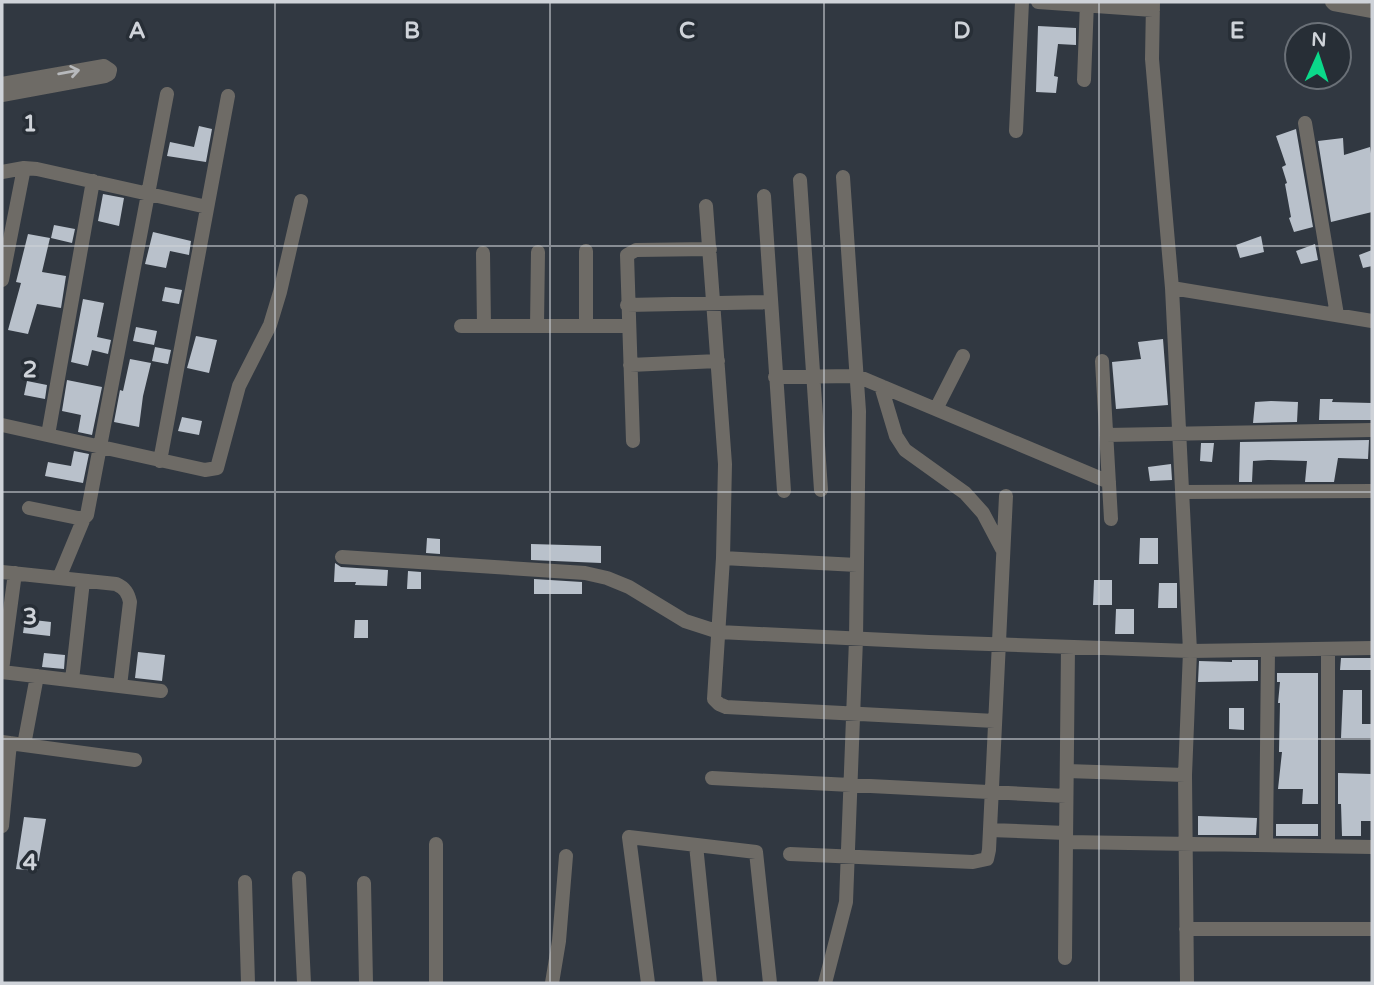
<svg xmlns="http://www.w3.org/2000/svg" width="1374" height="985" viewBox="0 0 1374 985" font-family="'Varela Round',sans-serif">
<style>
.building{fill:#b9c1cb}
.lines{fill:none;stroke-linecap:round;stroke-linejoin:round}
.street{stroke:#6e6b66;stroke-width:14}
.oneway{stroke:#b7b9bc}
.grid{fill:none;stroke:#cfd3d9;stroke-width:2;stroke-opacity:0.55}
.grid-label{font-size:23px;text-anchor:middle;font-weight:bold;fill:#cfd3d9;stroke:#272e36;stroke-width:7;stroke-linejoin:round;paint-order:stroke}
</style>
<rect width="100%" height="100%" fill="#313841"/>
<path class="building" d="M1038 26 1076 28V45L1058 44 1054 76 1058 77 1056 93 1036 92Z
M199 126 212 129 206 162 167 156 170 142 194 147Z
M1296 129 1313 227 1294 232 1289 218 1291 217 1285 184 1287 183 1282 167 1286 165 1276 136Z
M1343 138 1344 155 1370 147 1372 160V212L1331 222 1318 141Z
M103 194 124 198 119 226 98 221Z
M54 225 75 229 72 243 51 238Z
M153 232 191 241 189 255 170 251 166 268 145 264Z
M28 234 50 238 42 272 66 276 61 308 37 304 28 334 8 330 21 283 16 282Z
M1261 236 1264 252 1240 258 1236 245Z
M1315 244 1318 260 1301 264 1296 251Z
M1372 250V266L1363 268 1359 255Z
M165 287 182 290 179 304 162 301Z
M83 299 104 303 97 337 111 340 108 354 92 350 88 366 71 362Z
M136 327 157 331 154 345 133 341Z
M196 336 217 340 209 373 187 368Z
M1163 339 1168 405 1116 409 1112 362 1141 359 1138 342Z
M155 347 171 350 168 364 152 361Z
M130 359 151 363 143 396 139 427 114 422 120 390 123 391Z
M67 380 102 387 92 435 78 432 81 415 62 411Z
M27 381 47 385 45 399 24 395Z
M1320 399H1333L1332 402 1372 403V420H1319Z
M1271 401 1298 402 1297 422 1253 423 1255 402Z
M182 417 202 421 199 435 178 431Z
M1369 440 1368 459 1338 458 1334 482H1305L1307 461 1268 460 1253 461 1252 482H1239L1240 442Z
M1201 443H1214L1212 462 1200 461Z
M74 451 89 454 83 483 45 476 48 462 71 466Z
M1171 464 1172 480 1150 481 1148 467Z
M427 538 440 539V554L426 553Z
M1140 538H1158V564H1139Z
M531 544 601 546V563L531 560Z
M335 563 341 567 388 570 387 586 355 585 356 582H334Z
M408 571 421 572V589H407Z
M534 579 582 582V594H534Z
M1094 580H1112V605H1093Z
M1159 583H1177V608H1158Z
M1116 609H1134V634H1115Z
M25 619 51 622 50 636 23 633Z
M355 620H368V638H354Z
M138 652 165 655 162 681 135 678Z
M44 653 65 655 64 669 42 667Z
M1341 658H1372V670H1340Z
M1232 660H1258V681L1198 682 1199 661 1232 662Z
M1277 673H1318V804H1302L1303 789H1278L1282 752H1279L1280 703H1278L1280 682H1277Z
M1343 690H1362V724H1372V738H1341Z
M1229 708H1244V730L1229 729Z
M1338 773 1372 774V821H1361V836H1342L1341 804H1338Z
M1198 816 1257 818 1256 835H1198Z
M24 817 46 819 37 871 16 869Z
M1276 824H1318V836H1276Z"/>
<g class="lines">
<path class="street" d="M1038 2 1153 10
M1153 2 1152 59 1172 288 1190 651 1185 775 1187 983
M1332 2 1334 4 1372 11
M1084 80 1087 2
M2 84 104 66 110 70 109 74 105 76 2 95
M1305 123 1337 315
M1016 131 1022 2
M2 172 24 168 37 169 207 207
M800 180 821 490
M764 196 784 491
M706 206 725 464 723 558 714 699 719 704 726 707 995 721
M586 251V326
M483 253 484 326
M2 280 24 168
M1172 288 1372 321
M627 305 770 302
M461 326H628
M537 326 538 252
M1102 361 1111 519
M630 365 718 361
M775 377 857 376 1109 482
M881 386 896 436 905 450 965 493 983 513 1002 549
M936 409 963 356
M2 425 205 470 217 468 239 386 270 325 280 292 301 201
M48 435 93 181
M1106 435 1372 430
M633 441 627 255 636 250 710 249
M160 461 228 96
M1184 492 1372 491
M29 508 78 518H84L87 515 167 94
M342 557 585 573 607 578 629 587 685 621 719 632 929 642 1190 651 1372 648
M723 558 857 565
M2 572 116 584C125 588 128 593 130 602L120 686
M59 578 84 518
M1068 647 1066 842 1372 847
M1328 649V846
M2 670 15 573
M2 672 161 691
M72 680 83 581
M2 742 135 760
M24 745 37 676
M1067 771 1185 775
M712 778 1066 796
M2 826 10 743
M990 830 1066 833
M436 844V983
M696 845 710 983
M1266 845 1268 650
M790 854 973 862 987 859 989 850 1006 496
M299 878 304 983
M245 882 248 983
M364 883 366 983
M1186 929H1372
M1065 958 1066 842
M552 983 559 941 566 856
M648 983 629 837 756 852 770 983
M825 983 846 902 856 639 859 411 843 177"/>
</g>
<defs><path id="oneway-shaft" d="M-6 0H5M1.5-3L5.5 0L1.5 3" fill="none" stroke-width="1.6" stroke-linecap="round" stroke-linejoin="round" transform="scale(1.75)"/></defs>
<use class="oneway" href="#oneway-shaft" transform="translate(69 72) rotate(-10)"/>
<path class="grid" d="M275 2V983M550 2V983M824 2V983M1099 2V983M2 246H1372M2 492H1372M2 739H1372"/>
<g class="grid-label">
<text x="137" y="38">A</text>
<text x="412" y="38">B</text>
<text x="687" y="38">C</text>
<text x="962" y="38">D</text>
<text x="1237" y="38">E</text>
<text x="30" y="131">1</text>
<text x="30" y="377">2</text>
<text x="30" y="624">3</text>
<text x="30" y="870">4</text>
</g>
<rect width="1374" height="985" fill="none" stroke="#cfd3d9" stroke-width="7"/>
<g transform="translate(1318 56) rotate(3)"><circle r="33" fill="#272e36" stroke="#6a7077" stroke-width="2"/>
<path d="M0-5L12 26L0 18L-12 26Z" fill="#0bd98a"/>
<text y="-10" font-size="19" font-weight="bold" text-anchor="middle" fill="#cfd3d9">N</text>
</g>
</svg>
